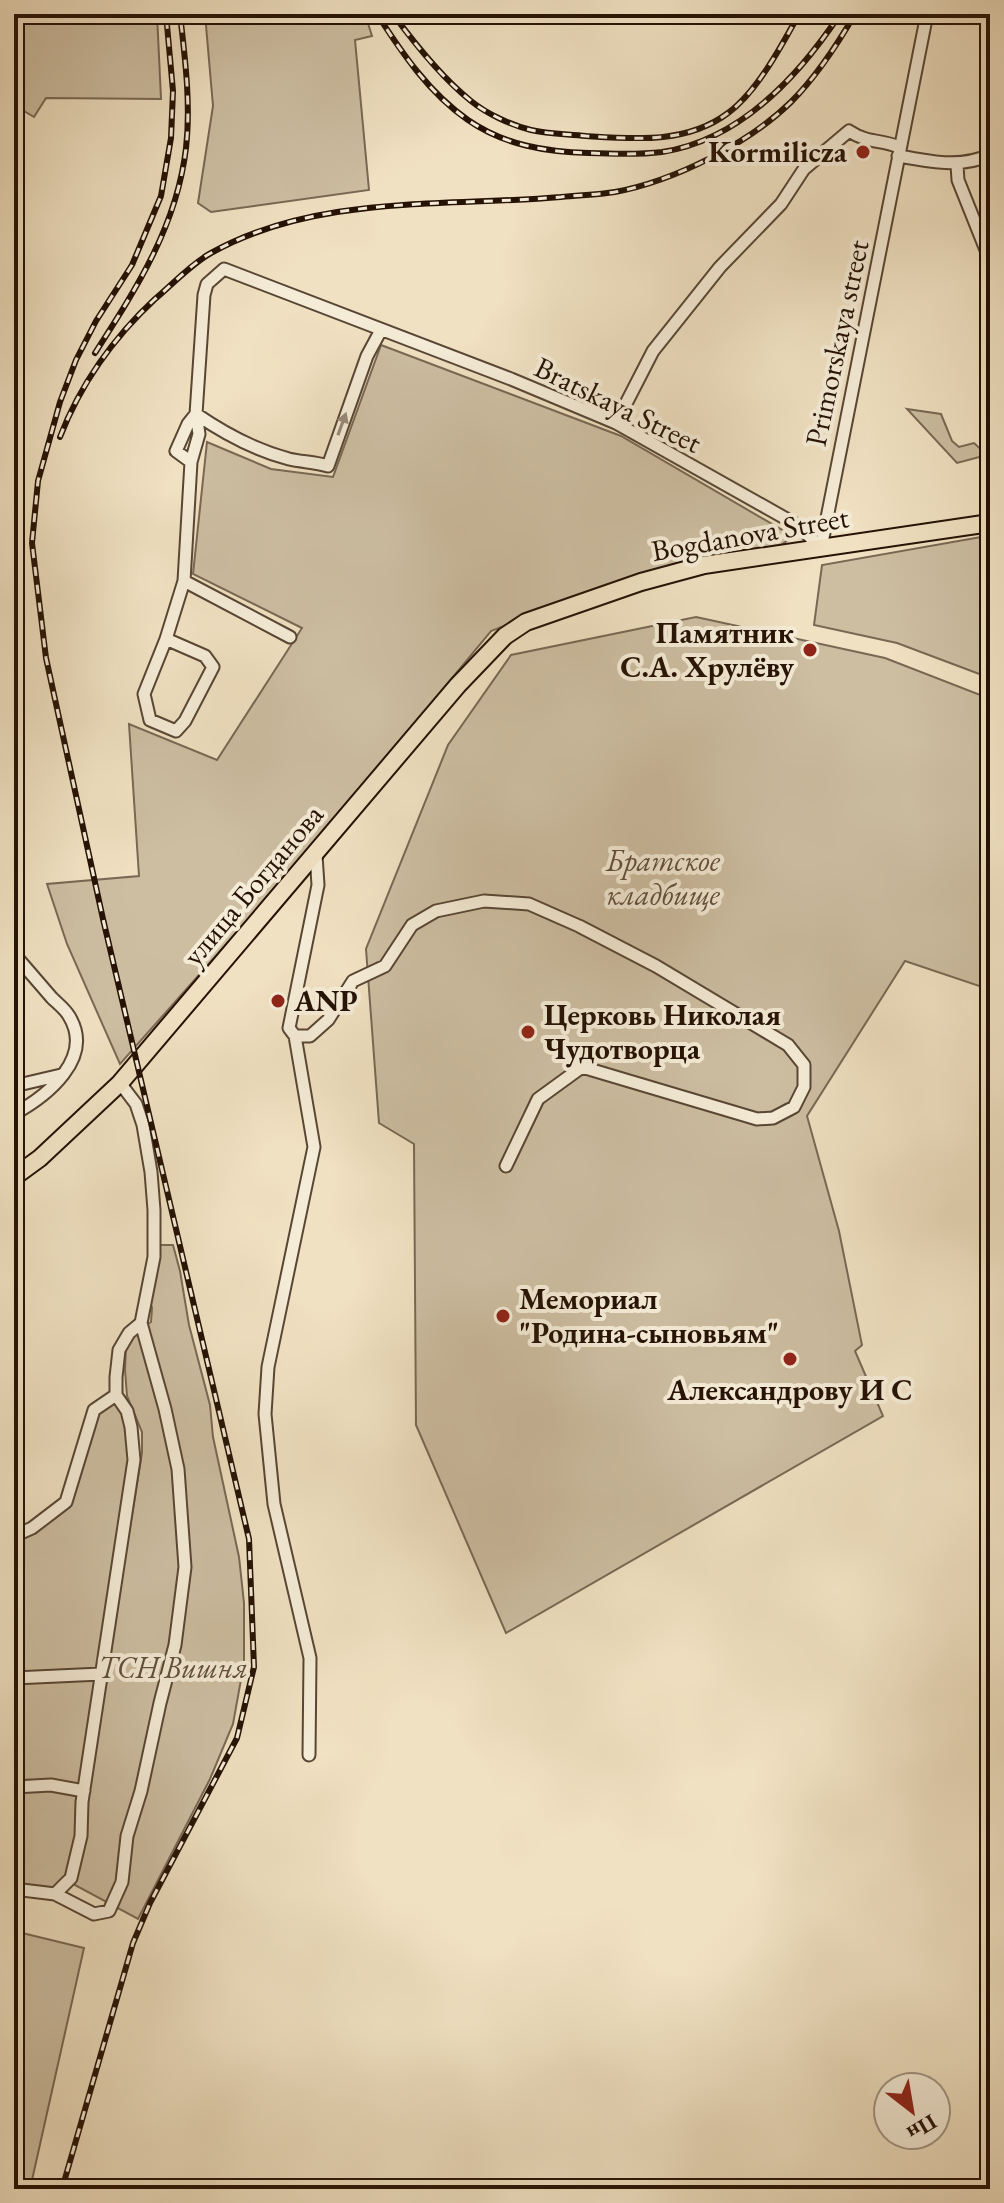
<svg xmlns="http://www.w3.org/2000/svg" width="1004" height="2203" viewBox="0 0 1004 2203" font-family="'EB Garamond',serif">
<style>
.green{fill:#cdbea2;stroke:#796854;stroke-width:2}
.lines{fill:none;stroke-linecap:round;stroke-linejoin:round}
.minor-casing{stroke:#584634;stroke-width:15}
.primary-casing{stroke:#251205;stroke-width:20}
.minor{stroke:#f5ecd7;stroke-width:11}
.primary{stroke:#f0e1c2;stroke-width:16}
.rail-casing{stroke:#251205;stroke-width:6}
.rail{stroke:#f5ecd7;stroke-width:3;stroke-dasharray:9;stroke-linecap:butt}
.oneway{fill:#978a78}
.poi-dot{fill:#8f2418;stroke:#f5ecd7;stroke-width:3}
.labels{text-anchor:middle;stroke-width:8;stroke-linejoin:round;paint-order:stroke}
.poi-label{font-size:30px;font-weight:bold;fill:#251205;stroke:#f5ecd7;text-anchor:start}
.street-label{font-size:30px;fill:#251205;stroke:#f5ecd7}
.park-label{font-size:30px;font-style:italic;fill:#604e3c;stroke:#f5ecd7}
</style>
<rect width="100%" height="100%" fill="#f0e1c2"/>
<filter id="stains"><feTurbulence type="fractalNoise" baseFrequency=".0025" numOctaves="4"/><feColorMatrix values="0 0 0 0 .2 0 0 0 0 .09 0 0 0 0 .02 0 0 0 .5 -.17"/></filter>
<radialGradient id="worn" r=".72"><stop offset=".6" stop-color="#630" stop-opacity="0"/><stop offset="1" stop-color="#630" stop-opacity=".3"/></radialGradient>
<path class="green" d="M14 14H157L161 99 46 98 34 117 14 105Z
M205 14H365L372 36 355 40 369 190 211 212 198 203 213 106Z
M381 345 621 436 784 531 788 540 780 546 687 561 621 580 491 631 307 853 120 1064 67 944 47 884 139 876 129 724 217 760 302 628 193 574 207 442 271 469 333 477Z
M907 409 941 414 952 441 959 447 974 443 987 455 957 463Z
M981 537 990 540V678L897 643 814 625 822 565Z
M696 617 885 658 983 696 990 708V984L985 988 905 961 807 1116 839 1231 862 1345 855 1351 883 1416 506 1633 416 1425 414 1144 379 1123 366 949 448 745 511 655Z
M157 1245H173L180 1271 189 1325 210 1405 213 1437 239 1557 244 1603V1663L233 1724 210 1779 138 1919 73 1884 82 1857 86 1798 142 1453V1432L127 1396 125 1370 126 1346 138 1330 151 1322 152 1308 148 1294Z
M113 1401 123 1412 130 1472 78 1838 69 1877 55 1889 14 1887V1539L67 1503 97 1413Z
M14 1931 84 1948 30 2189H14Z"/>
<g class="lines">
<g class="minor-casing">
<path id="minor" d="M898 156C932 161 957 169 990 155
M957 165 958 180 990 260
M381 330 367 356 328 466C315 462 302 462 289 459 255 450 225 434 196 414L204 295 207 284 224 269 511 379 616 423 799 526 821 548
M616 423 653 351 720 267 781 204 804 169 849 131C869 144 880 139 899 147
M191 462 176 451 188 424 196 414
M821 548 927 14
M184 581 290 637
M166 639 144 694 150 720 176 731 185 721 213 667 205 656 166 639 184 581 191 462 199 434 196 414
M316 855 318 885 289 1028 295 1036H310L328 1020 353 981 385 966 412 925 436 911 484 901 529 904 579 926 656 966 788 1045 804 1065V1087L794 1107 773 1118 757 1119 582 1067 538 1099 506 1166
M14 954C27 969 39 983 52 998 57 1003 65 1009 69 1016 95 1058 47 1096 14 1114
M295 1036 314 1147 268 1367 265 1414 274 1504 310 1658 309 1755
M14 1086 61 1075
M14 1536 32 1528 66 1502 94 1410 116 1395
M14 1678 101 1674
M14 1787 51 1785 84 1791
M14 1889 55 1894 71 1878 81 1836 82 1802 134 1460 131 1427 127 1411 116 1395V1377L119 1350 129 1333 141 1323 154 1257V1210L151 1172 143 1125 136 1104 120 1083
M55 1894 94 1914 109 1911 122 1882 127 1836 141 1791 160 1703 175 1645 185 1567 178 1469 165 1409 141 1323"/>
</g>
<g class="primary-casing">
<path id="primary" d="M14 1177 40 1158 120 1083 458 685 505 636 526 622 641 582 704 565 990 523"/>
</g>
<use href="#minor" class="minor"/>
<use href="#primary" class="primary"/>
<g class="rail-casing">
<path id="rail" d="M377 14C402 53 429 93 468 120 504 145 546 152 589 153 613 154 638 155 662 152 740 140 799 76 840 14
M393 14C415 44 441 77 471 101 487 114 511 125 531 130 548 134 568 134 586 136 634 139 687 144 728 113 757 92 782 45 799 14
M95 353C136 289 177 226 186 148 191 104 185 58 180 14
M60 437C80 385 114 337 155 299 173 284 191 264 211 253 317 194 444 207 561 197 578 195 597 195 615 192 674 181 748 144 791 102 817 76 837 45 855 14
M62 2189 133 1943 150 1903 237 1738 254 1667 249 1539 103 919 46 658 32 543 38 481 60 402 76 360 96 321 132 265 161 196 171 138 173 91 166 14"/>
</g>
<use href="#rail" class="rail"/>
</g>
<defs><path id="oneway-solid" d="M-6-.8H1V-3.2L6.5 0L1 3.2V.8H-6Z" transform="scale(2)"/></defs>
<use class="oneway" href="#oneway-solid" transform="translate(342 424) rotate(-70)"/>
<g class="poi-dot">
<circle cx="863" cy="152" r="8"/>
<circle cx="810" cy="650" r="8"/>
<circle cx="278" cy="1001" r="8"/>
<circle cx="528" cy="1032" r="8"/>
<circle cx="503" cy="1316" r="8"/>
<circle cx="790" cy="1359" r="8"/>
</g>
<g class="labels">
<g class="poi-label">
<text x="847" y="162" text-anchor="end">Kormilicza</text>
<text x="794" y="643" text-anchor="end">Памятник<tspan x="794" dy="34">С.А. Хрулёву</tspan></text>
<text x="294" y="1011">ANP</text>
<text x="544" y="1025">Церковь Николая<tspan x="544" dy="34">Чудотворца</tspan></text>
<text x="519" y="1309">Мемориал<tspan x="519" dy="34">"Родина-сыновьям"</tspan></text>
<text x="790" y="1400" text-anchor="middle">Александрову И С</text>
</g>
<g class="street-label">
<text transform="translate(837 343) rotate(-78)" y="10">Primorskaya street</text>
<text transform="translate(618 405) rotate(26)" y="10">Bratskaya Street</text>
<text transform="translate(750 534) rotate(-10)" y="10">Bogdanova Street</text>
<text transform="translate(253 885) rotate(-50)" y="10">улица Богданова</text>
</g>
<g class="park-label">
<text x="663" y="871">Братское<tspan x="663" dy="34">кладбище</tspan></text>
<text x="173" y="1678">ТСН Вишня</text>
</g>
</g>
<rect width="1004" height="2203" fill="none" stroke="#f0e1c2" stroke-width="48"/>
<rect x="16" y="16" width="972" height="2171" fill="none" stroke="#251205" stroke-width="4"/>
<rect x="24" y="24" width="956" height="2155" fill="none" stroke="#251205" stroke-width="2"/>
<g transform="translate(912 2111) rotate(149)"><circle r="38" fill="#f5ecd7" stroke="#a29583" stroke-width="2"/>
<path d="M0-6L14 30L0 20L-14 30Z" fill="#8f2418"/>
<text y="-12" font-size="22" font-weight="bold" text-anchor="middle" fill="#251205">Пн</text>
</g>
<rect width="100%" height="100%" filter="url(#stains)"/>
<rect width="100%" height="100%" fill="url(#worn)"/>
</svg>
